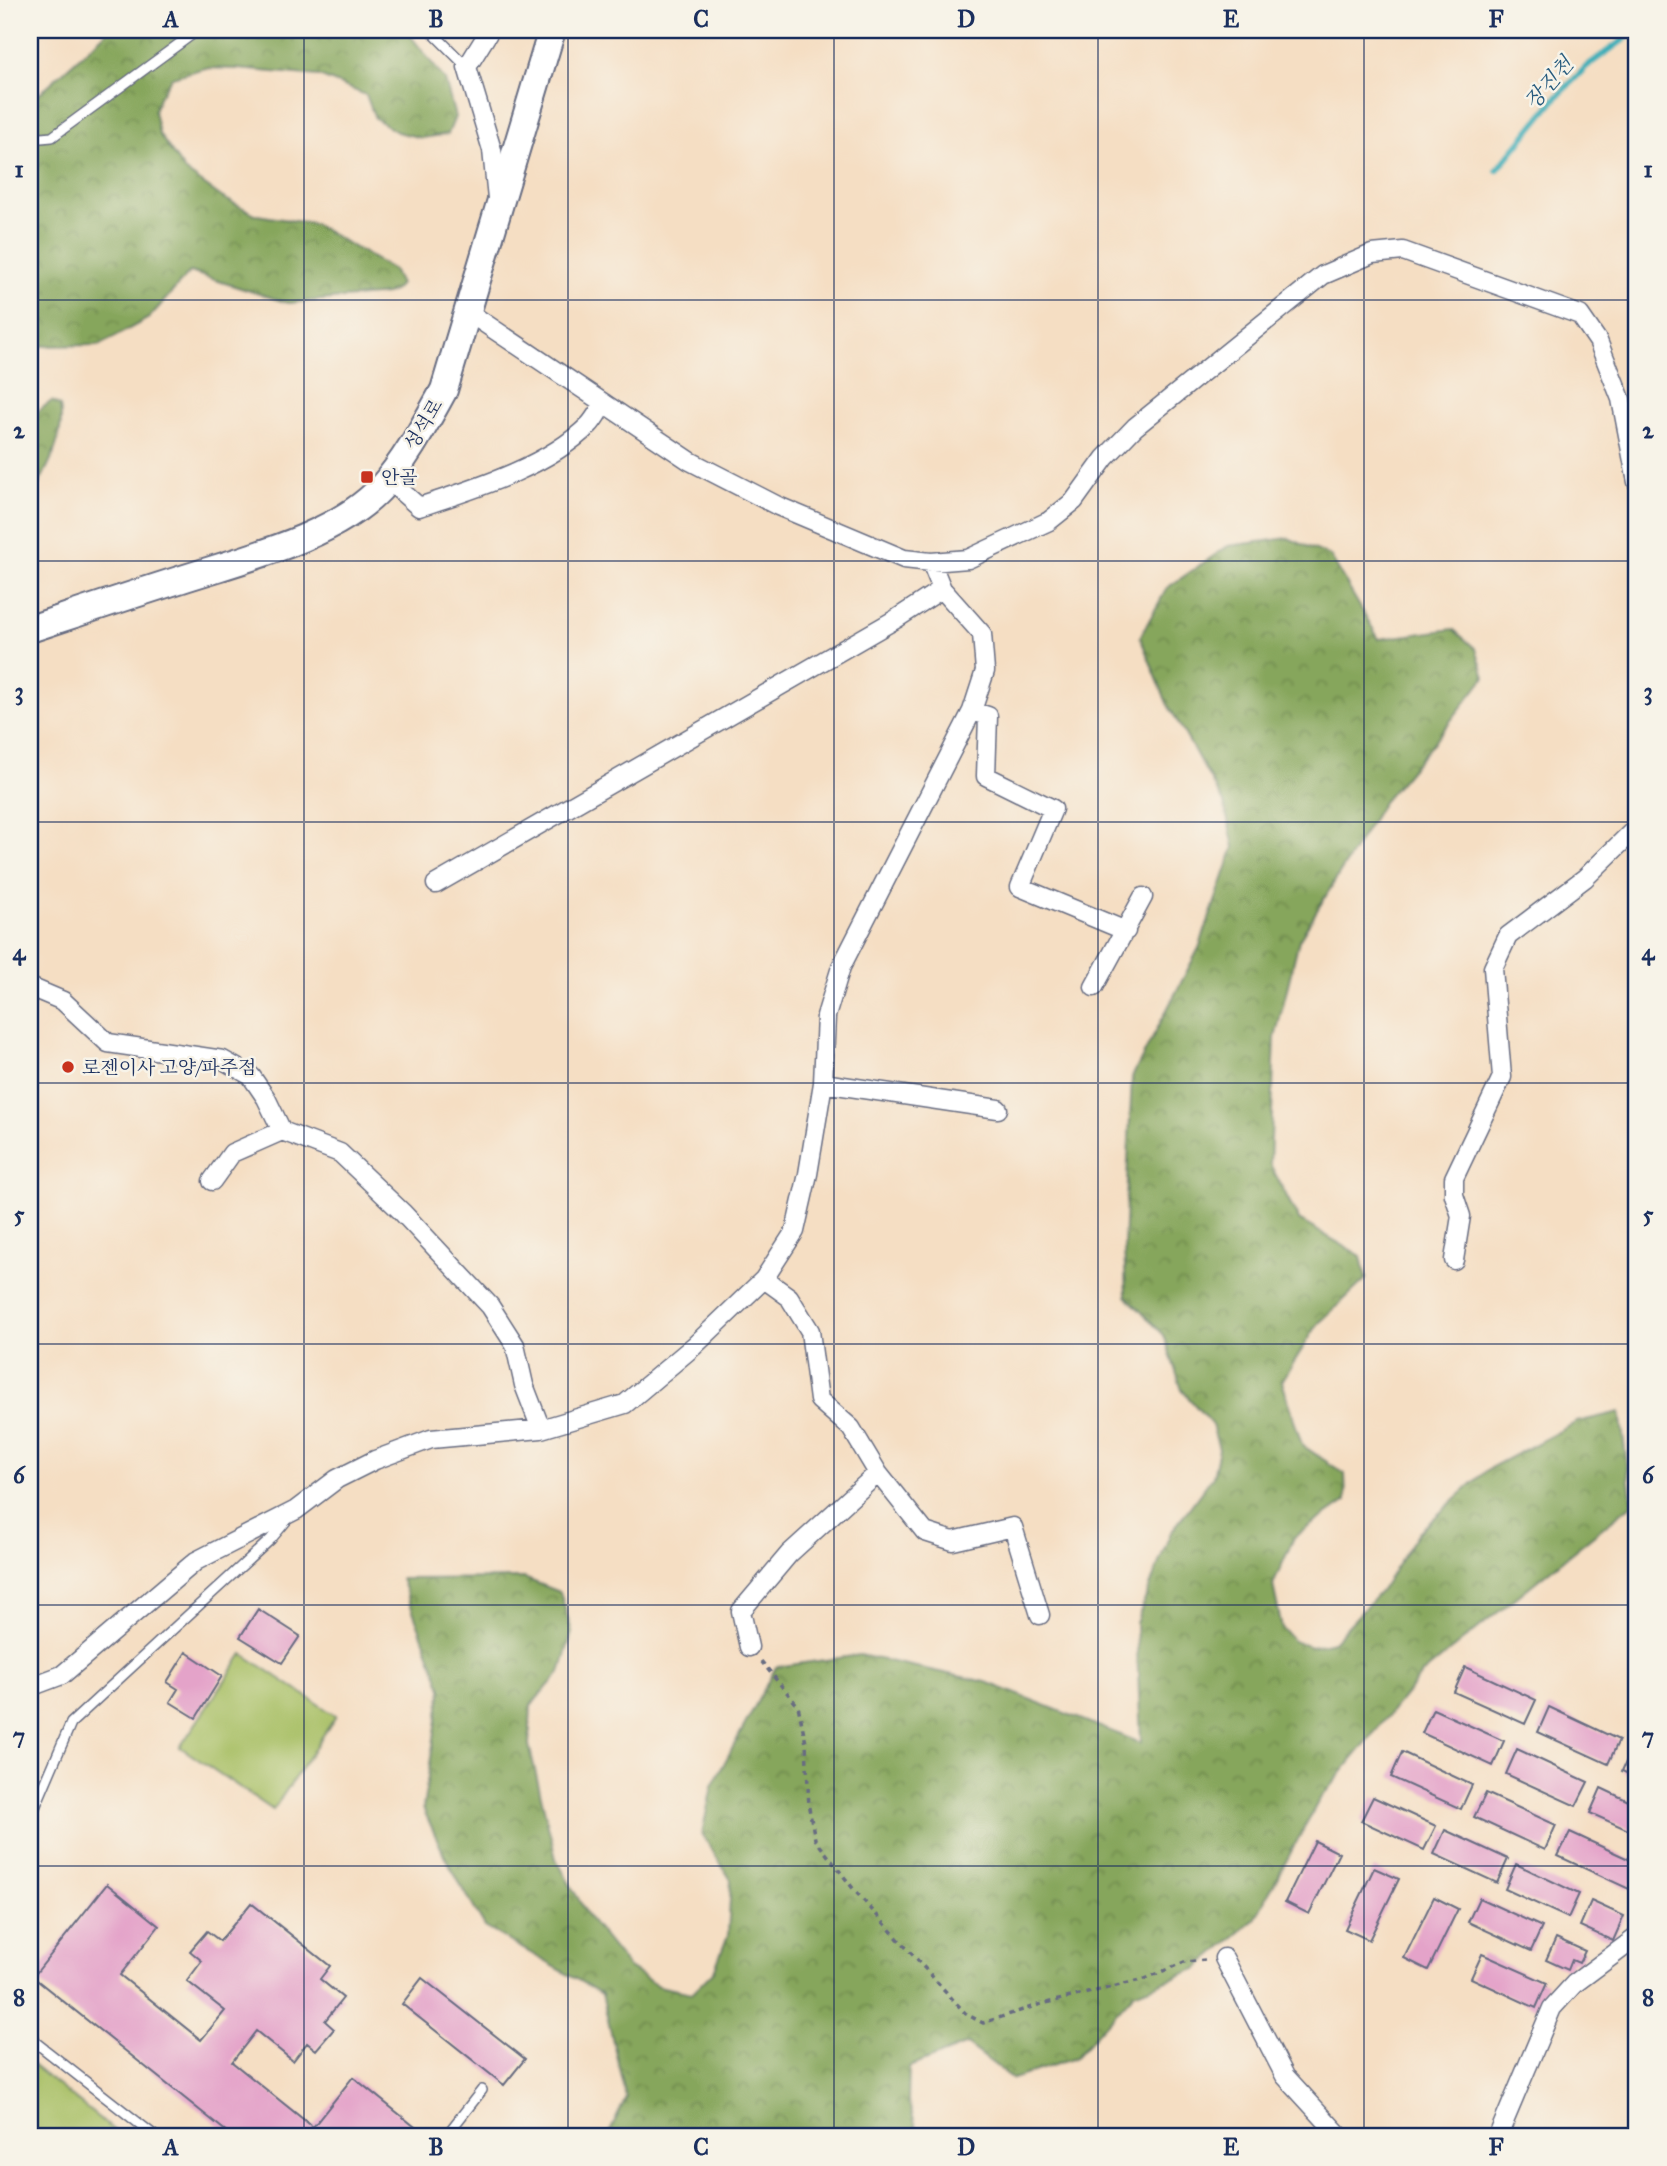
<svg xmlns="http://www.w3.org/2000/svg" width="1667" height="2166" viewBox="0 0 1667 2166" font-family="'IM FELL Great Primer','Noto Serif KR',serif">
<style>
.forest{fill:url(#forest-crowns);stroke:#506a5c;stroke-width:2}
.garden{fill:#a9c066;stroke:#627862;stroke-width:2}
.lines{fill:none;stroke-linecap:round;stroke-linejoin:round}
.stream{stroke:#3eaeb8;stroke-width:6}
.building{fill:#e4a3c9}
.lane-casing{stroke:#676c81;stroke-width:12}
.street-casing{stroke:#676c81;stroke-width:21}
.secondary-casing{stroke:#676c81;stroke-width:30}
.path{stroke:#676c81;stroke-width:3.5;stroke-dasharray:5 5;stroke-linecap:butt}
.lane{stroke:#fff;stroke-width:9}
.street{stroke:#fff;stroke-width:18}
.secondary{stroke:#fff;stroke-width:26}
.grid{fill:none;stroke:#1b2f5e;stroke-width:2;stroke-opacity:0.55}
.poi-dot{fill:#c8321e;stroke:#f7f3e8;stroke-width:2.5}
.labels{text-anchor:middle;stroke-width:5;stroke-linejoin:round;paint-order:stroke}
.street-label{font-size:19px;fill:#1b2f5e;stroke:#f7f3e8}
.poi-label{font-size:19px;fill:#1b2f5e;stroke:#f7f3e8;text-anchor:start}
.water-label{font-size:21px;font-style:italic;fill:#275b7e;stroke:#f7f3e8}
.neatline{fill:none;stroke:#1b2f5e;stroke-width:2.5}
.grid-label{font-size:23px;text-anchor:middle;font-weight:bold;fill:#1b2f5e}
</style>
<defs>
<pattern id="forest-crowns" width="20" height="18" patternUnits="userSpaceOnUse" patternTransform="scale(1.75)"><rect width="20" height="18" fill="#86a65b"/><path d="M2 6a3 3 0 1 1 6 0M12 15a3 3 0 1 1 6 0" fill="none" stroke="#6d884e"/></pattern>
</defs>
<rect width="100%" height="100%" fill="#f7f3e8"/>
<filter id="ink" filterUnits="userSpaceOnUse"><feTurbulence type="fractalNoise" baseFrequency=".0143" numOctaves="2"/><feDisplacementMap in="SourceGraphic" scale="14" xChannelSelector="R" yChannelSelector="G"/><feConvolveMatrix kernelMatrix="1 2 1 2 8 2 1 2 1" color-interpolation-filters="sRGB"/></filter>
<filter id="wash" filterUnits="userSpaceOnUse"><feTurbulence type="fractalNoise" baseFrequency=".00686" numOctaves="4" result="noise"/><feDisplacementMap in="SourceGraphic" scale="28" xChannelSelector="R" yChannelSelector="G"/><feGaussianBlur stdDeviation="1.57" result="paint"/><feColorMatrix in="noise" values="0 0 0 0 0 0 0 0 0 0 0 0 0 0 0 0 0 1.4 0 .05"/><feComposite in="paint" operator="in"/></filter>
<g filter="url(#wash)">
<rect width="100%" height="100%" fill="#f5dec3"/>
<path class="forest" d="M109 30H416L410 35 445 80 455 117 448 134 422 138 397 132 375 118 366 95 319 76 238 69 205 68 172 77 159 97 154 111 159 134 185 171 223 198 257 215 314 224 393 270 400 284 395 290 387 294 288 303 190 272 149 318 100 345 30 346V102Z
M52 401 60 406C66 438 45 473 30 500V417Z
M1288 538 1330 556 1379 639 1453 629 1476 649 1485 677 1433 743 1383 802 1299 940 1275 1038 1270 1164 1299 1220 1361 1256 1366 1279 1318 1324 1282 1381 1302 1445 1345 1474 1346 1501 1294 1537 1273 1585 1282 1628 1293 1641 1311 1647 1333 1642 1380 1592 1419 1532 1488 1469 1577 1422 1620 1412 1632 1504 1424 1672 1319 1800 1255 1919 1196 1969 1134 1993 1075 2058 1013 2079 967 2044 909 2067 908 2101 919 2136H610L609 2134 626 2098 602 1994 485 1927 446 1859 423 1808 442 1688 401 1579 524 1578 560 1592 572 1632 560 1673 531 1705 529 1745 556 1859 589 1918 629 1968 658 1986 692 1993 714 1971 728 1935 731 1880 702 1834 712 1786 776 1667 860 1655 986 1682 1141 1743 1136 1623 1170 1534 1213 1476 1219 1449 1212 1425 1182 1390 1164 1335 1126 1296 1124 1244 1132 1077 1199 948 1234 847 1224 803 1167 703 1140 637 1167 588 1228 546Z"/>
<path class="garden" d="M243 1654 336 1716 273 1810 180 1747Z
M30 2063 121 2136H30Z"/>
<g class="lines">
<path class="stream" d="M1497 170 1555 99 1587 66 1637 30"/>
</g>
<g id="blocks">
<path class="building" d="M258 1609 300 1636 282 1663 240 1637Z
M186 1652 222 1676 196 1718 170 1702 178 1689 167 1682Z
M1465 1667 1536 1700 1525 1724 1454 1692Z
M1549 1707 1619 1740 1608 1764 1538 1732Z
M1433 1709 1504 1741 1493 1766 1422 1733Z
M1633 1746 1637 1748V1778L1622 1771Z
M1517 1749 1588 1782 1576 1806 1506 1774Z
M1402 1752 1472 1785 1461 1809 1391 1777Z
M1601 1788 1637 1805V1834L1590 1813Z
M1486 1793 1556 1825 1545 1850 1474 1817Z
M1373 1797 1436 1826 1424 1850 1361 1821Z
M1445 1830 1508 1859 1497 1883 1434 1854Z
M1570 1832 1637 1863V1870L1629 1889 1558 1856Z
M1315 1841 1339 1853 1309 1914 1285 1902Z
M1516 1864 1579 1894 1568 1918 1505 1889Z
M1374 1868 1399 1879 1369 1940 1345 1929Z
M107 1884 159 1926 120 1975 201 2040 225 2011 187 1981 202 1961 190 1951 207 1931 220 1941 251 1903 330 1966 320 1979 343 1998 325 2021 334 2029 316 2050 307 2043 293 2061 256 2031 232 2062 313 2127 353 2077 415 2127 408 2136H232L33 1977Z
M1434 1897 1458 1909 1428 1970 1404 1958Z
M1479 1898 1542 1927 1531 1951 1468 1922Z
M1591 1901 1624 1916 1613 1941 1580 1926Z
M1556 1938 1585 1951 1579 1963 1572 1960 1568 1970 1546 1960Z
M1482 1954 1547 1983 1536 2008 1471 1978Z
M422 1978 525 2059 504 2085 402 2004Z"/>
</g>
</g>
<g filter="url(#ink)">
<use href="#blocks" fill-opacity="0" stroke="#676c81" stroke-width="2"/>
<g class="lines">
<g class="lane-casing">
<path id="lane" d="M430 30 467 67
M30 139 52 137 198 30
M30 1819 71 1723 271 1539 287 1520
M30 2038 155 2136
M446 2136 482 2090"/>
</g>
<g class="street-casing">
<path id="street" d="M490 30 467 67 492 150 497 198
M468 312 690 461 778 506 904 559 931 562 968 559 1049 521 1074 501 1105 458 1135 427 1323 275 1372 254 1403 251 1580 315 1598 341 1621 399 1637 482
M387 479 419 507C474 489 547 467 589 425 595 419 599 410 604 403
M972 711 988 716 986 776 1053 809 1020 887 1126 931
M436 884 896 619 942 589
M30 987 63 1001 108 1043 223 1060 251 1076 266 1098 282 1131 340 1153 402 1212 490 1306 515 1345 524 1385 541 1429
M1094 987 1143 897
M823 1083 998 1109
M212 1181 232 1153 282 1131
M1454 1260 1461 1216 1454 1195V1178L1502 1077 1493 968 1508 936 1585 878 1637 827
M764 1279 789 1297 810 1331 819 1400 851 1428 878 1473 925 1532 953 1541 1013 1527 1040 1615
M749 1647 741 1611 789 1554 878 1473
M30 1687 62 1675 196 1561 296 1510 337 1479 375 1460 431 1439 541 1429 625 1404 694 1346 764 1279 795 1231 808 1174 823 1083 826 1016 841 967 972 711 985 671 982 634 942 589 931 562
M1224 1958 1285 2076 1340 2136
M1498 2136 1552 2008 1574 1984 1637 1937"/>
</g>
<g class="secondary-casing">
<path id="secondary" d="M30 629C81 612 131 595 182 579 244 559 335 537 380 489 406 460 425 424 444 390L552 30"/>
</g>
<path class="path" d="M761 1661 798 1706 806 1743 809 1808 815 1839 855 1891 966 2014 983 2023 1038 2005 1145 1979 1184 1962 1205 1960"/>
<use href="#lane" class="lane"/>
<use href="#street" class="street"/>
<use href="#secondary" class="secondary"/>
</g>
</g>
<path class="grid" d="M304 30V2136M568 30V2136M834 30V2136M1098 30V2136M1364 30V2136M30 300H1637M30 561H1637M30 822H1637M30 1083H1637M30 1344H1637M30 1605H1637M30 1866H1637"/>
<g class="poi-dot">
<rect x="360" y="470" width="14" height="14" rx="3.5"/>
<circle cx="68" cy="1067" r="7"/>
</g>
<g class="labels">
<g class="street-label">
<text transform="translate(423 424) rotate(-59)" y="7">성석로</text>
</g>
<g class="poi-label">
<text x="381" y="484">안골</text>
<text x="82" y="1074">로젠이사 고양/파주점</text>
</g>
<g class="water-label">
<text transform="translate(1549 83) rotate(-49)" y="7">장진천</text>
</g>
</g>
<rect width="1667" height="2166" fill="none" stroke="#f7f3e8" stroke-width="77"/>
<rect x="38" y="38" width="1590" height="2090" class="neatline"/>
<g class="grid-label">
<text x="171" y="27">A</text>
<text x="436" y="27">B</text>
<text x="701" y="27">C</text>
<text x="966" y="27">D</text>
<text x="1231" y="27">E</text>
<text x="1496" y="27">F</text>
<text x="19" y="177">1</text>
<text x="1648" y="177">1</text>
<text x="19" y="438">2</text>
<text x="1648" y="438">2</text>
<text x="19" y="699">3</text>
<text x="1648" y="699">3</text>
<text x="19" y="960">4</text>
<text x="1648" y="960">4</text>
<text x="19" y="1222">5</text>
<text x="1648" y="1222">5</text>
<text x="19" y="1483">6</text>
<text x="1648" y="1483">6</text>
<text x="19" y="1744">7</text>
<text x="1648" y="1744">7</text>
<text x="19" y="2005">8</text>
<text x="1648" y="2005">8</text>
<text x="171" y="2155">A</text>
<text x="436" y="2155">B</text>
<text x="701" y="2155">C</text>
<text x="966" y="2155">D</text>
<text x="1231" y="2155">E</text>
<text x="1496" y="2155">F</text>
</g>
</svg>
